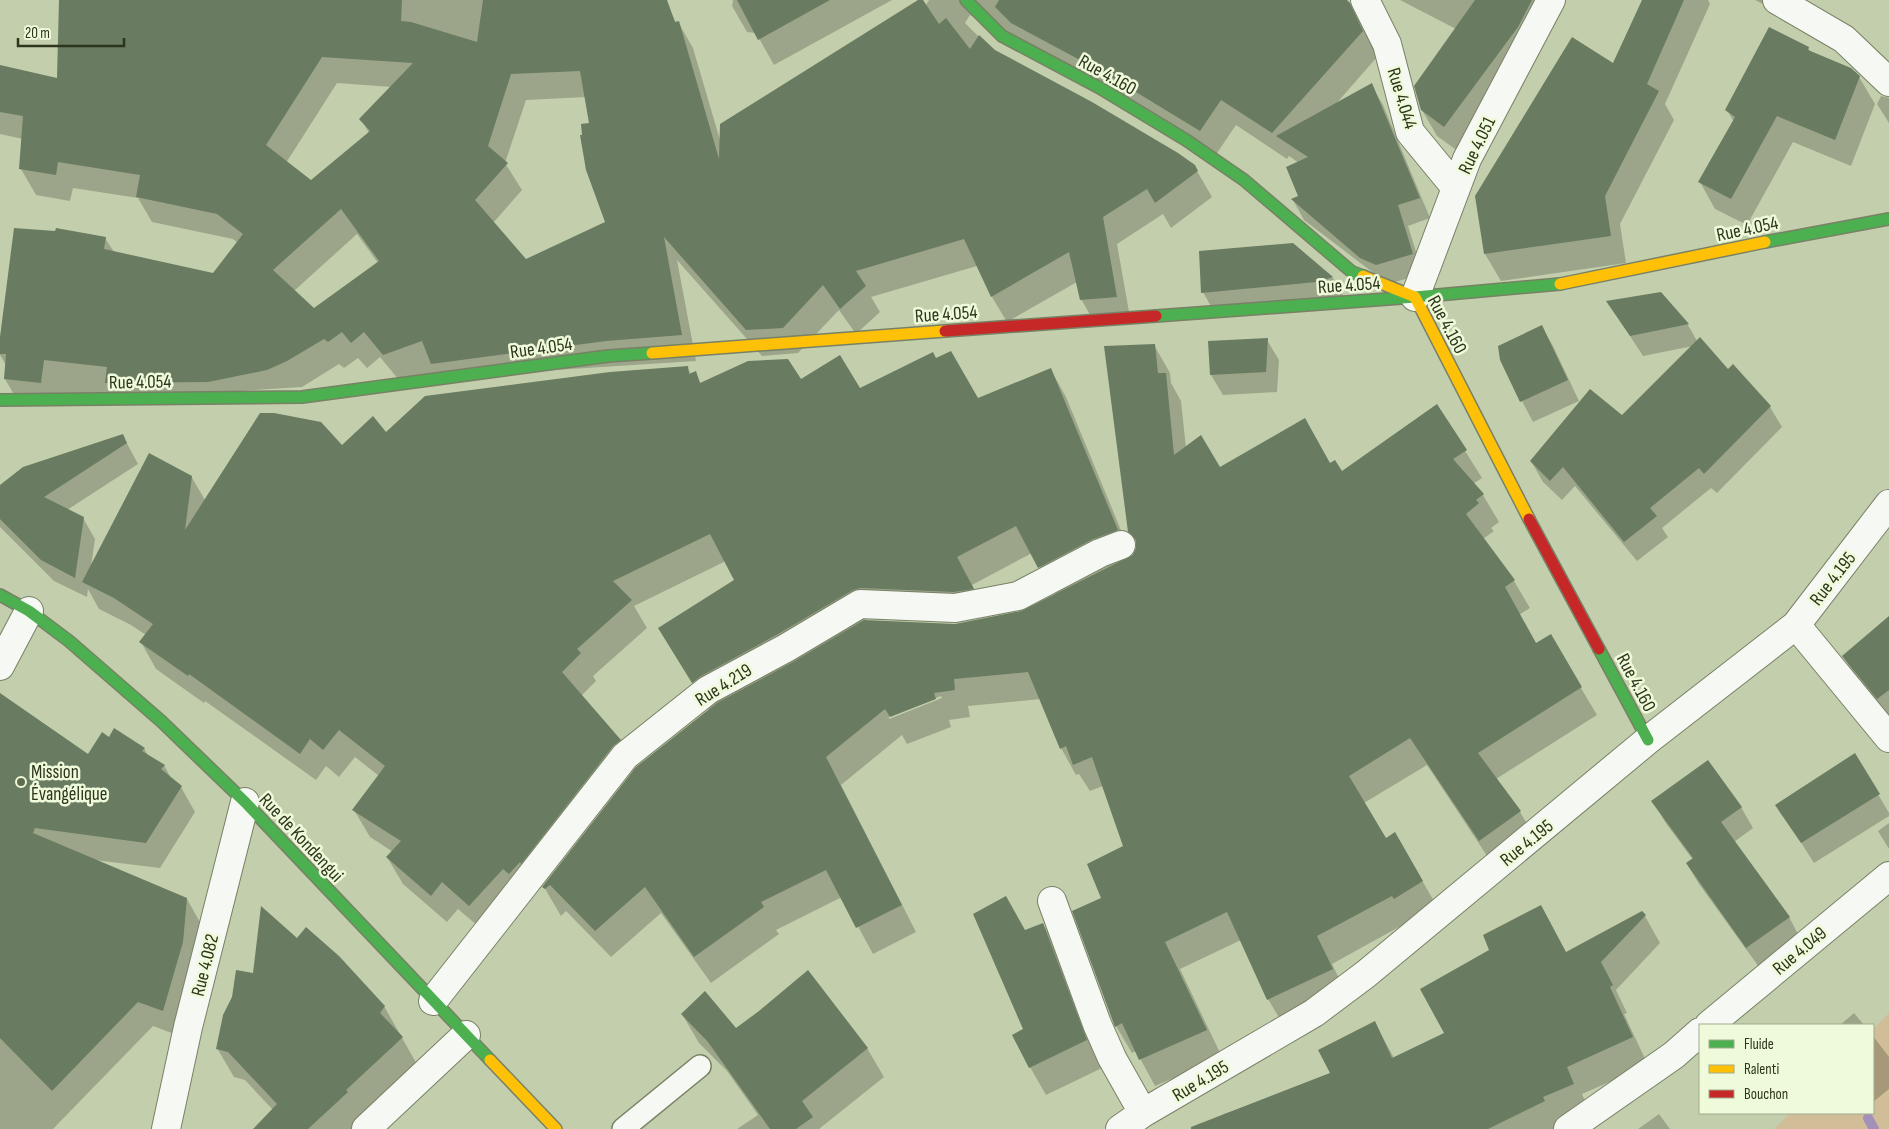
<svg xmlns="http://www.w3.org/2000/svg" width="1889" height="1129" viewBox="0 0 1889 1129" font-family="'Sofia Sans Condensed',sans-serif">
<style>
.green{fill:#d1be98}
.shadow{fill:#0003;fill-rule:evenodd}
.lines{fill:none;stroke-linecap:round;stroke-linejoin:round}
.stream{stroke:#a491ba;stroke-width:10}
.building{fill:#697b60;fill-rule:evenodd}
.lane-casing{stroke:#788166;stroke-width:24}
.street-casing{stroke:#788166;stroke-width:30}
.fast-casing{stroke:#788166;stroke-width:14}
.slow-casing{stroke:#788166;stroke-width:14}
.jam-casing{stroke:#788166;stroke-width:14}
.lane{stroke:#f6f8f3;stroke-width:21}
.street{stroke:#f6f8f3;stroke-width:28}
.fast{stroke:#4caf50;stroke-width:11}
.slow{stroke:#ffc107;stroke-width:11}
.jam{stroke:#c62828;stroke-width:11}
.poi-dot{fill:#626b4e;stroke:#eefada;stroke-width:2}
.labels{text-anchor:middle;stroke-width:5;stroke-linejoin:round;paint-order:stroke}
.street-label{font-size:19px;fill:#2d351c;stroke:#eefada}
.poi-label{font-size:19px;fill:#2d351c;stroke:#eefada;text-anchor:start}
</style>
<rect width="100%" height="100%" fill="#c3cfac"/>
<path class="green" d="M1889 1013V1129H1774L1790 1113H1873V1029Z"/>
<path class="shadow" d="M81 0H618L672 15 676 23 678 22 693 48 720 140 911 31 929 0H1345L1349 4 1365 31 1377 57 1336 104 1371 85 1383 105 1430 218 1408 226 1423 274 1388 284 1304 220 1293 200 1299 197V163L1289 156 1287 159 1236 125 1215 156 970 15 965 23 990 48 1197 171 1212 197 1171 228 1163 214 1117 244 1131 323 1096 325 1081 299 1077 282 1007 322 992 297 977 266 871 297 880 312 856 334 839 310 798 353 762 356 677 260 696 361 399 380 380 357 367 368 358 358 344 368 339 364 302 387 20 405 5 379 6 365 0 355V347L105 238 114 252 214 274 238 243 233 239 152 222 138 198 73 188 70 201 36 195 21 169 23 139 0 134V67L58 79ZM337 83 392 87 361 119 369 133 311 181 286 163ZM586 97 606 223 525 260 493 223 522 190 505 163 526 100ZM357 234 378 263 314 310 294 291Z
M733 0H892L774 65 756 33 747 32 732 6Z
M1400 0H1554L1459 152 1437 136 1422 110 1456 29Z
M1643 0H1708L1710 4 1665 104 1674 120 1620 224 1626 263 1501 281 1485 254 1476 196 1613 64Z
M1755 0H1797L1776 11Z
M1808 48 1811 53 1859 77 1875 104 1851 166 1793 142 1747 225 1715 209 1700 182 1734 122 1727 110Z
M1881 96 1889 98V123L1877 104Z
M1293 244 1333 278 1344 297 1214 312 1203 292Z
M1661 293 1688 325 1697 341 1727 371 1770 407 1782 427 1717 493 1711 488 1662 528 1668 537 1637 561 1575 486 1562 500 1543 482 1531 461 1623 417 1693 346 1643 356 1608 302Z
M1541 326 1553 346 1579 401 1533 422 1522 401Z
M1267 340 1279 360 1277 392 1223 395 1211 375Z
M1154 345 1170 373 1171 383 1181 401 1186 448 1219 469 1330 465 1341 473 1437 406 1482 478 1473 484 1483 495 1499 522 1491 528 1494 531 1483 539 1514 581 1530 608 1519 615 1536 645 1550 636 1597 715 1496 779 1520 812 1536 839 1495 868 1427 765 1364 803 1385 840 1395 834 1438 908 1408 922 1332 964 1348 997 1284 1026 1268 999 1241 940 1180 969 1222 1057 1155 1086 1136 1051 1132 1053 1116 1026 1103 898 1124 847 1103 786 1090 791 1079 774 1076 775 1061 748 1041 699 968 706 970 717 949 720 951 727 907 744 902 735 841 785 916 932 873 954 842 897 776 930 779 934 711 983 661 913 611 957 566 911 561 916 544 887 709 710 676 655 736 581 726 561 634 606 647 628 593 676 596 681 581 696 620 740 635 768 485 932 458 909 447 922 403 884 387 857 393 852 370 837 354 810 379 776 355 757 339 777 326 766 316 780 205 701 204 703 156 669 141 642 146 635 131 625 99 609 88 589 87 597 54 581 0 527V487L123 436 138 464 67 510 83 518 95 539 91 567 191 476 205 500 342 447 386 434 687 367 691 374 695 373 701 384 800 381 860 389 936 360 977 400 1051 370 1066 397 1132 557 1137 545 1130 531ZM1032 553 1056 595 1021 613 955 625 862 621 877 615 970 619 988 616 972 585ZM941 696 942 698 889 719V716Z
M1889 618V719L1858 681 1843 656Z
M110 739 144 748 148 756 164 765 172 780 181 787 195 812 160 868 94 860 187 899 201 924 177 1035 153 1026 53 1129H0V745L88 755Z
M1855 755 1889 813V816L1814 863 1777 805Z
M1653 801 1741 807 1753 828 1734 842 1789 917 1800 938 1759 967 1699 884 1687 864 1693 860 1665 822Z
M1889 823V849L1878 831Z
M1645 916 1660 943 1616 990 1627 1013 1624 1014 1648 1065 1582 1094 1589 1111 1558 1129H1228L1223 1114 1240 1109 1331 1073 1375 1023 1394 1058 1446 1034 1566 953Z
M1043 924 1059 952 1102 1068 1046 1095 1030 1067 1025 932Z
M297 940 384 1006 418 1066 355 1129H265L273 1110 245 1080 234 1077 217 1048 254 974Z
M1854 1013 1864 1025H1840Z
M682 1014 736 1030 867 1048 884 1077 819 1129H737L758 1115 727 1071 699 1043Z
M1873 1036 1889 1057V1089L1873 1102Z
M1659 1114 1670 1129H1638Z"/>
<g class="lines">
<path class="stream" d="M1868 1118 1874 1129"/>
</g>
<path class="building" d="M59 0H402L401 21 411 22 477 42 483 0H667L675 22 679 21 719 159 720 124 918 0H923L939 24 946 18 970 49 979 35 995 50 1092 102 1178 153 1195 165 1198 171 1155 203 1147 189 1103 217 1117 297 1080 300 1069 252 991 297 964 239 856 271 866 286 840 309 823 285 783 328 746 330 664 237 682 335 606 341 431 364 422 341 383 355 364 332 351 343 342 332 328 342 324 339 287 361 267 370 208 382 105 383 107 367 44 360 41 383 4 379 6 354H0V337L14 228 55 231 56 228 106 237 104 249 213 273 243 234 217 214 136 197 140 175 58 162 56 175 19 169 23 116 0 112V65L57 78ZM322 57 413 63 359 119 370 131 311 180 266 145ZM580 71 589 123 581 124 582 135H580L586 170 605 222 526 259 475 200 508 163 488 146 511 74ZM341 209 379 261 314 308 273 270Z
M737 0H830L758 40Z
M999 0H1347L1350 3 1363 31 1272 133 1221 100 1200 131 1108 75 1011 23 995 7Z
M1475 0H1532L1518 27 1444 127 1421 110 1414 86Z
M1642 0H1684L1647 84 1659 91 1605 196 1611 236 1484 254 1475 196 1572 37 1613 63Z
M1769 27 1809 47 1808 50 1851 68 1860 76 1835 140 1777 116 1731 199 1698 182 1735 117 1725 110Z
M1372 83 1420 198 1398 205 1413 254 1376 265 1360 258 1291 199 1298 196 1286 167 1308 157 1276 136Z
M1293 243 1333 277 1316 282 1201 293 1199 251Z
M1661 292 1689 324 1630 336 1606 301Z
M1542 325 1568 380 1520 402 1500 360 1498 346Z
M1700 337 1728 369 1733 364 1771 406 1704 474 1699 468 1650 508 1657 516 1624 542 1563 467 1550 481 1530 461 1590 389 1622 415Z
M1268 338 1266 372 1210 375 1208 341Z
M1155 344 1158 373H1166L1174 455 1201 435 1220 467 1305 418 1330 463 1335 460 1342 471 1437 404 1467 450 1453 459 1484 494 1476 500 1479 503 1466 514 1515 580 1505 587 1536 643 1551 634 1582 687 1478 753 1521 811 1479 841 1410 738 1349 776 1386 838 1395 832 1423 881 1394 899 1392 896 1317 936 1333 969 1267 1000 1227 912 1165 942 1207 1030 1139 1060 1122 1023 1115 1027 1072 911 1101 898 1087 864 1123 846 1092 757 1073 765 1066 746 1060 749 1028 672 954 679 955 690 934 693 936 699 890 717 885 709 826 757 902 905 856 928 826 870 761 902 764 907 694 957 645 887 595 931 550 885 545 889 542 887 636 767 717 703 793 662 864 620 955 624 1021 611 1133 555 1136 548V540L1128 532 1104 346Z
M951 351 978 398 1051 368 1118 530 1093 539 1038 568 1016 526 957 557 974 589 954 592 861 588 853 590 778 634 701 676 692 683 658 628 734 580 710 534 613 581 632 600 577 649 581 653 562 672 621 740 613 746 521 864 520 862 509 874 503 869 469 906 442 882 431 896 386 857 401 841 352 810 385 766 339 730 323 750 310 739 300 754 189 674 188 676 139 642 153 624 114 598 82 582 149 453 192 476 185 530 260 413H274L321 422 342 445 373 416 386 432 425 396 610 372 688 366 689 374 696 371 700 383 748 361 788 359 801 379 840 355 860 388 933 352 936 358Z
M123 434 127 443 44 497 84 517 75 578 41 560 0 519V485L23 467Z
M1889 616V690L1877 699 1842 656Z
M0 693 88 754 102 732 109 737 114 728 145 748 142 751 165 765 161 769 182 786 146 843 35 828 33 833 187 898 183 942 163 1011 138 1002 52 1091 0 1038Z
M1855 753 1880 794 1801 843 1775 805Z
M1708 760 1742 807 1721 822 1790 917 1746 948 1686 863 1693 858 1651 801Z
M1006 896 1025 930 1043 923 1087 1040 1029 1068 1012 1035 1023 1029 973 914Z
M1541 905 1566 952 1642 911 1646 915 1601 962 1613 985 1610 987 1633 1037 1567 1067 1574 1084 1543 1097 1545 1101 1488 1129H1191V1127L1330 1073 1318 1050 1375 1021 1392 1058 1444 1033 1420 989 1489 950 1483 935Z
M261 906 297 938 306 927 339 956 385 1006 380 1013 403 1037 346 1090 348 1092 308 1129H253L277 1104 228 1052 216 1049 223 1015 232 997 236 970 253 973Z
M808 970 868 1048 802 1101 813 1117 796 1129H770L708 1042 681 1014 705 991 736 1028 759 1011Z"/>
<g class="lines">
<g class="lane-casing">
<path id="lane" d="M623 1129 700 1066"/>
</g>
<g class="street-casing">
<path id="street" d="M1365 0 1387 44 1410 132 1456 188
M1777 0 1844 39 1889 82
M1415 297 1467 159 1551 0
M1796 625 1889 738
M0 666 29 611
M1052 901 1097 1024 1112 1058 1143 1113
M433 1001 625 756 708 690 786 648 860 604 955 608 1018 596 1100 553 1121 545
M1709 1025 1889 876
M166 1129 188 1027 245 802
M366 1129 466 1035
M1120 1129 1143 1113 1314 1013 1366 974 1648 740 1796 625 1889 504
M1568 1129 1674 1055 1700 1032"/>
</g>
<g class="fast-casing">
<path id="fast" d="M966 0 1002 36 1100 88 1186 140 1244 180 1352 272 1363 276
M1765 242 1889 219
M1156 316 1415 297 1560 284
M0 400 302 397 608 356 652 353
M0 595 29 611 69 641 161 721 245 802 490 1060
M1599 649 1648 740"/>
</g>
<g class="slow-casing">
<path id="slow" d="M1363 276 1415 297 1529 519
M1560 284 1765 242
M652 353 945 331
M490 1060 556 1129"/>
</g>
<g class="jam-casing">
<path id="jam" d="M945 331 1156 316
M1529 519 1599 649"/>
</g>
<use href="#lane" class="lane"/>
<use href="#street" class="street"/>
<use href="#fast" class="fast"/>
<use href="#slow" class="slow"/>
<use href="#jam" class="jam"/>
</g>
<circle class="poi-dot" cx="21" cy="782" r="5"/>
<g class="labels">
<g class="street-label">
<text transform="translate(1108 74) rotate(29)" y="7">Rue 4.160</text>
<text transform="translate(1403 98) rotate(73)" y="7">Rue 4.044</text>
<text transform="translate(1476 145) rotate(-64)" y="7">Rue 4.051</text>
<text transform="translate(1747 228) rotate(-12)" y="7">Rue 4.054</text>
<text transform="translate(1349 284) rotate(-4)" y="7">Rue 4.054</text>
<text transform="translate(946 313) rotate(-4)" y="7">Rue 4.054</text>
<text transform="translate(1448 324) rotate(62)" y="7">Rue 4.160</text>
<text transform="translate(541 347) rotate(-8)" y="7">Rue 4.054</text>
<text transform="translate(140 381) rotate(-1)" y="7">Rue 4.054</text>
<text transform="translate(1832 578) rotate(-52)" y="7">Rue 4.195</text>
<text transform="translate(1637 682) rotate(62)" y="7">Rue 4.160</text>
<text transform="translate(723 684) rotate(-32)" y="7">Rue 4.219</text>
<text transform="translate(302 837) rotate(47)" y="7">Rue de Kondengui</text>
<text transform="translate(1526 842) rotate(-39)" y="7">Rue 4.195</text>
<text transform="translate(1799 950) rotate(-40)" y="7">Rue 4.049</text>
<text transform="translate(204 965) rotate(-76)" y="7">Rue 4.082</text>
<text transform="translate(1200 1080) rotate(-31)" y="7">Rue 4.195</text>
</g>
<g class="poi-label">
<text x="31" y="778">Mission<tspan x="31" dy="22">Évangélique</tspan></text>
</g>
</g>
<rect x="1699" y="1024" width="175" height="90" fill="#eefada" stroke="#a1ab8e"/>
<rect x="1709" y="1040" width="25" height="8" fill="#4caf50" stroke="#a1ab8e"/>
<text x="1744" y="1049" font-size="15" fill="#2d351c">Fluide</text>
<rect x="1709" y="1065" width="25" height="8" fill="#ffc107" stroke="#a1ab8e"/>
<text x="1744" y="1074" font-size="15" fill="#2d351c">Ralenti</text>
<rect x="1709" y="1090" width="25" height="8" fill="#c62828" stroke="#a1ab8e"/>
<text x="1744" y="1099" font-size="15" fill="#2d351c">Bouchon</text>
<path d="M18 38v8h106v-8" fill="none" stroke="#2d351c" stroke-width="2.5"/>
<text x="25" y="38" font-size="15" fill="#2d351c" stroke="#eefada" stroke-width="4" paint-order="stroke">20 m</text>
</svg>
